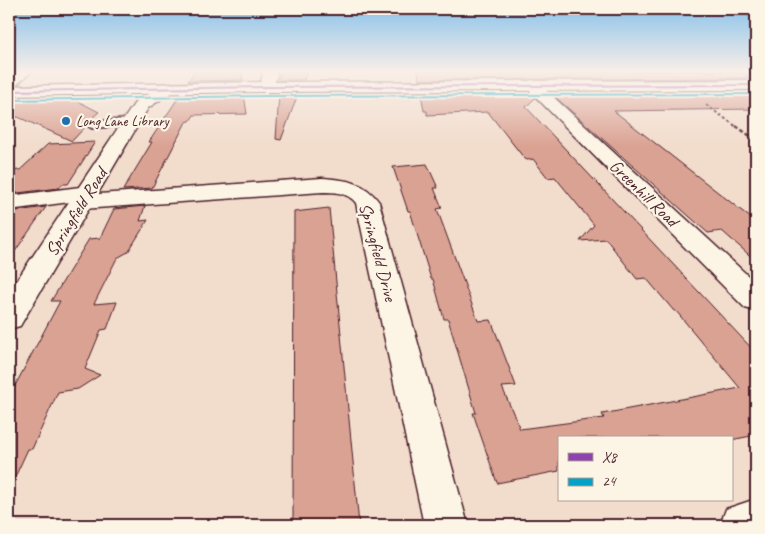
<svg xmlns="http://www.w3.org/2000/svg" width="765" height="534" viewBox="0 0 765 534" font-family="Caveat,sans-serif">
<style>
.building{fill:#daa293;stroke:#4a1f2b}
.lines{fill:none;stroke-linecap:round;stroke-linejoin:round}
.service-casing{stroke:#4a1f2b;stroke-width:4}
.minor-casing{stroke:#4a1f2b;stroke-width:3}
.tertiary-casing{stroke:#4a1f2b;stroke-width:3}
.primary-casing{stroke:#4a1f2b;stroke-width:3}
.path-far1{stroke:#4a1f2b;stroke-width:2;stroke-dasharray:3 2.5;stroke-linecap:butt}
.path{stroke:#4a1f2b;stroke-width:2.5;stroke-dasharray:4 2.5;stroke-linecap:butt}
.service{fill:#fcf5e5;fill-rule:evenodd}
.minor{fill:#fcf5e5;fill-rule:evenodd}
.tertiary{fill:#fcf5e5;fill-rule:evenodd}
.primary{fill:#fcf5e5;fill-rule:evenodd}
.bus-1-casing{stroke:#fcf5e5;stroke-width:4}
.bus-2-casing{stroke:#fcf5e5;stroke-width:4}
.bus-1{fill:#8e44ad;fill-rule:evenodd}
.bus-2{fill:#04a2c6;fill-rule:evenodd}
.poi-dot{fill:#1f6fb2;stroke:#fcf5e5;stroke-width:2}
.labels{text-anchor:middle;stroke-width:4.5;stroke-linejoin:round;paint-order:stroke}
.far-poi-label{font-size:15px;fill:#4a1f2b;stroke:#fcf5e5;text-anchor:start}
.street-label{font-size:18px;fill:#4a1f2b;stroke:#fcf5e5}
</style>
<rect width="100%" height="100%" fill="#f2dccc"/>
<filter id="ink" filterUnits="userSpaceOnUse"><feTurbulence type="fractalNoise" baseFrequency=".02" numOctaves="2"/><feDisplacementMap in="SourceGraphic" scale="10" xChannelSelector="R" yChannelSelector="G"/><feConvolveMatrix kernelMatrix="1 2 1 2 8 2 1 2 1" color-interpolation-filters="sRGB"/></filter>
<g filter="url(#ink)">
<path class="building" d="M195 71H241L243 80 188 81Z
M280 71H307L304 80H279Z
M418 71H739L751 78 419 80Z
M756 92V109L614 111 756 222V261L722 231 708 233 551 93Z
M421 93H529L535 98 526 107 756 353V435L731 440V438H559V471L497 483 473 413H476L448 319H444L433 279H431L410 211H408L393 167 427 164 438 188H434L442 208 437 209 478 321 491 320 516 386 502 387 520 429 604 418 602 414 740 388 676 311H674L646 278 637 279 606 239 580 241 594 225 555 177 548 178 533 159 527 160 524 158 488 112 427 115V111H424Z
M244 94 247 114 194 115 190 121 186 122 152 188 123 190 152 142H149L180 95Z
M279 94H298L281 140 276 139Z
M70 97 99 112 86 123V126L72 141 18 117 9 118V98Z
M95 142 68 184H62L59 188 9 194V171L20 170 48 144Z
M145 206 140 221 148 220 128 252 117 258 94 304 117 302 107 329 101 330 85 369 100 375 78 389 58 392 32 449H28L9 490V397L60 301H51L89 239 100 238 114 209Z
M46 207 9 260V212Z
M329 208 359 525H293L294 212Z"/>
<g class="lines">
<g class="service-casing">
<path id="service" d="M132 119 135 120V124L92 128 87 125 92 122Z"/>
</g>
<g class="minor-casing">
<path id="minor" d="M16 71H32L14 87 9 88V77Z
M261 71H275L277 75 272 90H262L259 87 263 75Z
M532 80 537 82 756 283V311L745 308 527 88 524 85 527 82Z
M322 178C347 180 364 181 379 202L468 525H424L356 203C347 192 335 192 322 192L82 209 74 207 70 202 9 210V196L88 186 96 188 99 194Z
M756 499V525H720L726 509Z"/>
</g>
<g class="tertiary-casing">
<path id="tertiary" d="M170 83 175 85 178 88 148 108 20 326 9 329V292L136 101Z"/>
</g>
<g class="primary-casing">
<path id="primary" d="M756 80V90L267 92 9 96V86L267 82Z"/>
</g>
<path class="path-far1" d="M706 105 737 127"/>
<path class="path" d="M736 126 756 140"/>
<use href="#service" class="service"/>
<use href="#minor" class="minor"/>
<use href="#tertiary" class="tertiary"/>
<use href="#primary" class="primary"/>
<g class="bus-1-casing">
<path id="bus-1" d="M756 84V86L267 88 9 92V90L267 86Z"/>
</g>
<g class="bus-2-casing">
<path id="bus-2" d="M756 93V95L267 97 9 101V99L267 95Z"/>
</g>
<use href="#bus-1" class="bus-1"/>
<use href="#bus-2" class="bus-2"/>
</g>
</g>
<linearGradient id="sky" x2="0" y2="1"><stop stop-color="#84c0eb"/><stop offset="0.49" stop-color="#f9efe8"/><stop offset="1" stop-color="#f9efe8" stop-opacity="0"/></linearGradient>
<rect width="765" height="146" fill="url(#sky)"/>
<circle class="poi-dot" cx="66" cy="121" r="5"/>
<g class="labels">
<g class="far-poi-label">
<text x="76" y="126">Long Lane Library</text>
</g>
<g class="street-label">
<text transform="translate(644 193) rotate(44)" y="6">Greenhill Road</text>
<text transform="translate(76 212) rotate(-58)" y="6">Springfield Road</text>
<text transform="translate(378 252) rotate(75)" y="6">Springfield Drive</text>
</g>
</g>
<rect width="765" height="534" fill="none" stroke="#fcf5e5" stroke-width="30"/>
<rect x="15" y="15" width="735" height="504" fill="none" stroke="#4a1f2b" stroke-width="2" filter="url(#ink)"/>
<rect x="558" y="436" width="175" height="65" fill="#fcf5e5" stroke="#b59f9b"/>
<rect x="568" y="453" width="25" height="8" fill="#8e44ad" stroke="#b59f9b"/>
<text x="602" y="462" font-size="15" fill="#4a1f2b">X8</text>
<rect x="568" y="478" width="25" height="8" fill="#04a2c6" stroke="#b59f9b"/>
<text x="602" y="486" font-size="15" fill="#4a1f2b">24</text>
</svg>
